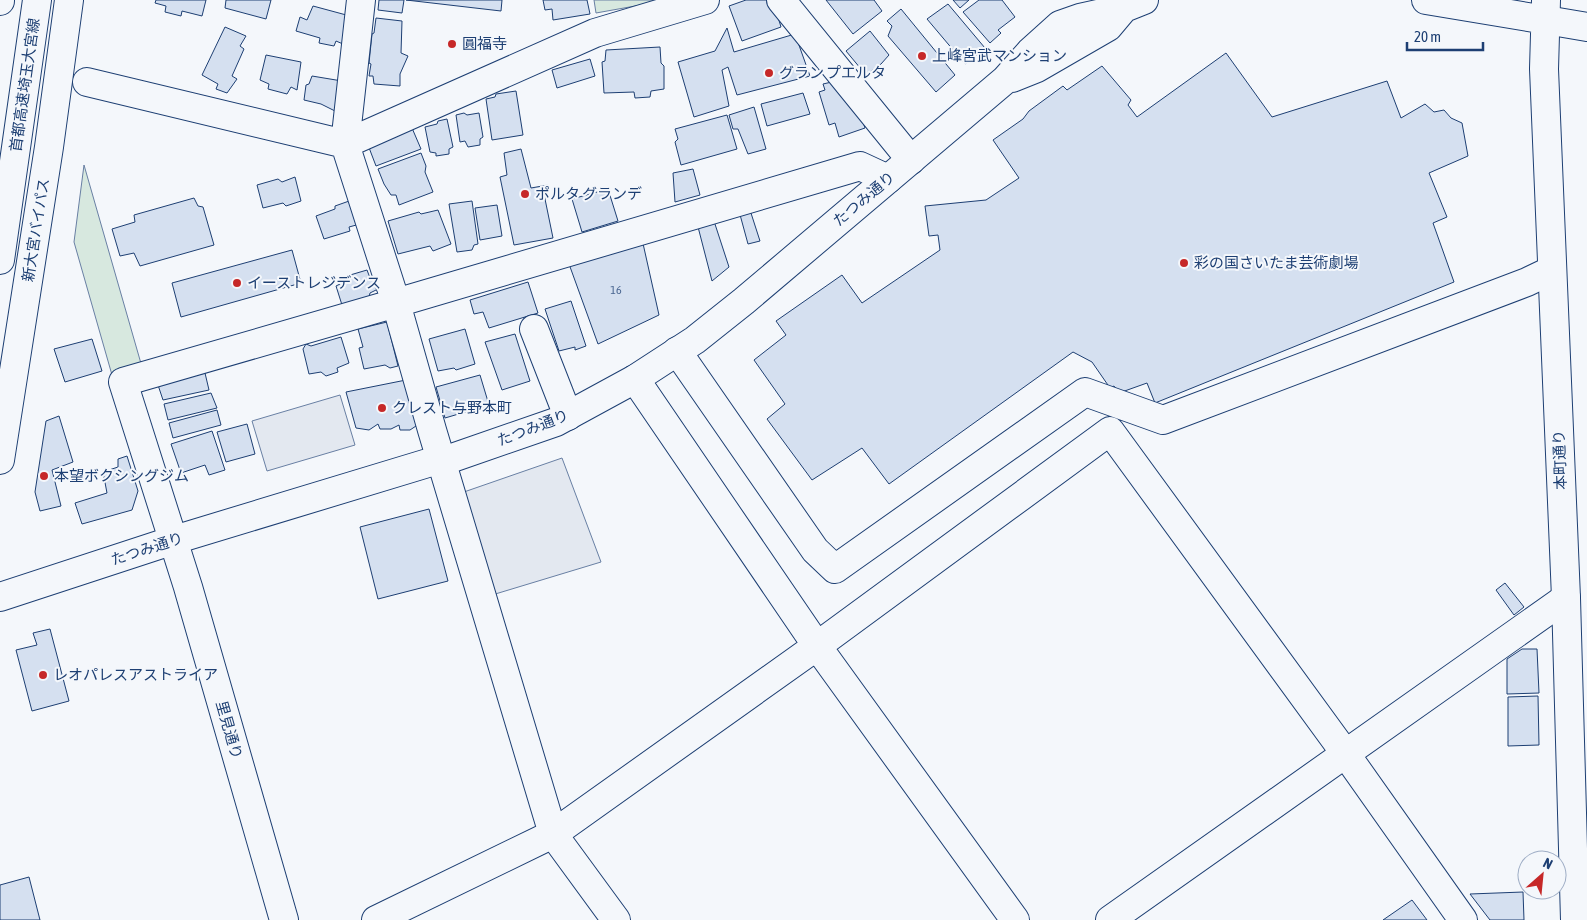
<svg xmlns="http://www.w3.org/2000/svg" width="1587" height="920" viewBox="0 0 1587 920" font-family="'Asap Condensed','Noto Sans JP',sans-serif">
<style>
.green{fill:#d7e8df;stroke:#687fa3}
.parking{fill:#e3e8f0;stroke:#687fa3}
.building{fill:#d5e0f0;stroke:#1d3f73}
.lines{fill:none;stroke-linecap:round;stroke-linejoin:round}
.minor-casing{stroke:#1d3f73;stroke-width:30}
.major-casing{stroke:#1d3f73;stroke-width:30}
.highway-casing{stroke:#1d3f73;stroke-width:30}
.minor{stroke:#f4f7fb;stroke-width:28}
.major{stroke:#f4f7fb;stroke-width:28}
.highway{stroke:#f4f7fb;stroke-width:28}
.poi-dot{fill:#c62828;stroke:#f4f7fb;stroke-width:2}
.labels{text-anchor:middle;stroke-width:4;stroke-linejoin:round;paint-order:stroke}
.number-label{font-size:12px;fill:#4b6792}
.poi-label{font-size:15px;fill:#1d3f73;stroke:#f4f7fb;text-anchor:start}
.street-label{font-size:15px;fill:#1d3f73;stroke:#f4f7fb}
</style>
<rect width="100%" height="100%" fill="#f4f7fb"/>
<path class="green" d="M594 0H663V1L596 13Z
M84 165 142 367 112 375 74 242Z"/>
<path class="parking" d="M340 395 355 445 267 471 252 421Z
M562 458 601 562 492 595 461 493Z"/>
<path class="building" d="M156 0H206L202 16 182 11 181 16 165 12 166 6 155 3Z
M226 0H271L266 19 225 8Z
M379 0H404L402 13 378 10Z
M406 0H502L501 11Z
M543 0H587L590 14 553 20 552 9 545 10Z
M746 0H767L774 4 781 27 742 41 729 6Z
M826 0H874L882 11 853 34Z
M953 0H969L960 8Z
M979 0H1002L1015 17 998 30 1001 33 990 43 963 12Z
M948 4 985 48 965 64 927 19Z
M313 6 350 16 343 44 336 41 334 46 319 43 320 38 296 31 300 17 307 20Z
M901 9 955 75 936 92 888 36 892 26 887 21Z
M376 18 402 21 401 53 408 56 400 74V86L374 84 373 76H369L371 64 369 63 372 34 374 33Z
M225 27 246 36 240 46 244 49 232 76 237 79 227 93 216 89 218 84 202 75Z
M727 28 734 52 795 34 810 76 737 95 728 67 722 70 729 106 694 117 678 62 715 51Z
M870 31 889 55 881 64 866 75 846 51Z
M660 47 661 63 664 66V89L651 91 650 97 635 98 634 92 604 93 602 62 605 61 606 50Z
M1226 53 1272 117 1387 81 1401 118 1425 104 1434 112 1444 110 1451 118 1462 123 1468 156 1429 173 1447 217 1433 223 1454 282 1155 403 1147 383 1119 393 1114 386 1110 388 1092 362 1073 352 889 484 862 448 812 480 767 419 785 404 754 360 786 335 776 321 842 275 862 303 940 250 938 235 929 236 925 206 986 200 1019 178 993 140 1023 119 1029 111 1063 86 1067 90 1102 66 1131 100 1128 105 1137 117Z
M266 55 301 62 297 90 291 87 287 94 268 89 269 84 260 80Z
M590 59 595 76 557 88 552 70Z
M312 76 342 81 337 112 321 104 304 100 306 85 309 84Z
M836 81 860 113 865 128 839 137 835 123 829 125 819 92 825 90 823 84Z
M516 91 523 135 492 140 486 99 495 97 496 94Z
M803 93 810 114 767 126 761 104Z
M754 107 766 149 748 154 738 129H733L729 115Z
M464 113 467 115 479 113 483 137 480 139V145L468 147 465 141 460 142 456 115Z
M727 115 737 149 681 165 675 142 678 139 675 129Z
M447 119 453 147 449 149V154L436 156V153L430 152 425 127 437 124 438 121Z
M412 128 421 149 376 166 368 145Z
M521 149 531 188 548 185 545 199 553 238 514 245 500 177 507 175 504 153Z
M421 153 426 166 425 172 433 192 399 205 396 195H391L384 184 378 169Z
M693 169 700 195 675 202 673 173Z
M295 177 301 201 286 206 283 203 263 208 257 185 278 179 282 182Z
M608 189 618 221 582 232 572 199Z
M194 198 198 206 203 207 214 245 140 266 134 253 120 256 112 229 135 222 134 215Z
M352 200 360 224 349 227 350 231 324 239 316 216 335 209V206Z
M472 201 478 244 474 245 472 250 457 252 449 204Z
M497 205 502 236 480 240 475 208Z
M438 210 451 244 433 251 430 246 398 254 388 221 419 212 421 214Z
M750 210 760 241 748 244 739 211Z
M713 218 729 267 712 281 697 223Z
M642 239 659 315 598 344 569 264Z
M292 250 301 283 181 317 172 283Z
M367 270 370 278 375 280 378 289 370 293 369 297 342 305 336 286 340 284V278Z
M528 282 538 313 489 328 483 312 474 314 470 300Z
M571 301 586 346 575 350V347L559 351 545 309Z
M387 322 398 366 390 368 385 365 364 369 359 348 363 347 358 329Z
M465 329 475 364 456 370 454 368 438 371 429 339Z
M515 334 530 381 502 390 485 342Z
M341 337 349 363 337 368 338 372 326 376 321 372 309 374 303 349 306 344 311 346Z
M92 339 102 371 65 382 54 349Z
M205 373 209 390 163 400 158 385Z
M480 375 489 405 445 418 436 387Z
M406 380 419 424 410 430H400L399 425 391 429H380L378 424 369 430 356 428 346 392Z
M211 393 217 408 168 420 164 404Z
M217 410 221 425 173 438 169 423Z
M59 416 73 462 52 470 61 506 40 511 35 492 46 421Z
M247 424 255 454 226 462 217 432Z
M212 431 225 470 209 475 205 465 181 473 171 444Z
M127 456 138 491 132 510 82 524 75 503 107 493 103 472 118 467V459Z
M429 509 448 581 378 599 360 527Z
M1505 583 1524 607 1514 615 1496 590Z
M50 629 69 701 32 711 16 650 37 645 33 633Z
M1522 649H1537L1539 693 1507 694V659Z
M1538 696 1539 745 1508 746V697Z
M29 877 40 920H0V885Z
M1523 892 1524 920H1490L1470 894Z
M1412 900 1427 920H1383Z"/>
<g class="lines">
<g class="minor-casing">
<path id="minor" d="M361 0 345 144 396 303 432 430 553 834 616 920
M781 0 911 160
M1546 20 1587 27
M87 82 345 144 595 33 705 0
M534 329 568 416
M677 351 815 550 835 569 1085 392 1163 420 1527 282 1552 270
M635 379 817 646 1015 920
M284 920 188 587 123 382 396 303 860 166 888 179
M376 920 553 834 817 646 1110 431 1345 753 1463 920
M1110 920 1566 598"/>
</g>
<g class="major-casing">
<path id="major" d="M1426 0 1546 20
M1546 0 1544 69 1566 598 1575 920
M1012 78 1037 68 1108 27 1124 8
M0 597 174 540 441 459 455 457 556 422 635 379 695 340 744 301 1005 80 1030 52 1060 25 1080 18 1124 8 1144 0"/>
</g>
<g class="highway-casing">
<path id="highway" d="M0 1V0
M0 260 37 0
M0 460 49 147 69 0"/>
</g>
<use href="#minor" class="minor"/>
<use href="#major" class="major"/>
<use href="#highway" class="highway"/>
</g>
<g class="poi-dot">
<circle cx="452" cy="44" r="5"/>
<circle cx="922" cy="56" r="5"/>
<circle cx="769" cy="73" r="5"/>
<circle cx="525" cy="194" r="5"/>
<circle cx="1184" cy="263" r="5"/>
<circle cx="237" cy="283" r="5"/>
<circle cx="382" cy="408" r="5"/>
<circle cx="44" cy="476" r="5"/>
<circle cx="43" cy="675" r="5"/>
</g>
<g class="labels">
<g class="number-label">
<text x="616" y="294">16</text>
</g>
<g class="poi-label">
<text x="462" y="49">圓福寺</text>
<text x="932" y="61">上峰宮武マンション</text>
<text x="779" y="78">グラン プエルタ</text>
<text x="535" y="199">ポルタ グランデ</text>
<text x="1194" y="268">彩の国さいたま芸術劇場</text>
<text x="247" y="288">イーストレジデンス</text>
<text x="392" y="413">クレスト与野本町</text>
<text x="54" y="481">本望ボクシングジム</text>
<text x="53" y="680">レオパレスアストライア</text>
</g>
<g class="street-label">
<text transform="translate(25 85) rotate(-82)" y="5">首都高速埼玉大宮線</text>
<text transform="translate(864 199) rotate(-40)" y="5">たつみ通り</text>
<text transform="translate(36 230) rotate(-81)" y="5">新大宮バイパス</text>
<text transform="translate(533 428) rotate(-21)" y="5">たつみ通り</text>
<text transform="translate(1560 460) rotate(-92)" y="5">本町通り</text>
<text transform="translate(147 549) rotate(-18)" y="5">たつみ通り</text>
<text transform="translate(229 730) rotate(74)" y="5">里見通り</text>
</g>
</g>
<g transform="translate(1542 875) rotate(27)"><circle r="24" fill="#f4f7fb" stroke="#9eadc5"/>
<path d="M0-4L9 19L0 12L-9 19Z" fill="#c62828"/>
<text y="-8" font-size="14" font-weight="bold" text-anchor="middle" fill="#1d3f73">N</text>
</g>
<path d="M1407 42v8h76v-8" fill="none" stroke="#1d3f73" stroke-width="2.5"/>
<text x="1414" y="42" font-size="15" fill="#1d3f73" stroke="#f4f7fb" stroke-width="4" paint-order="stroke">20 m</text>
</svg>
